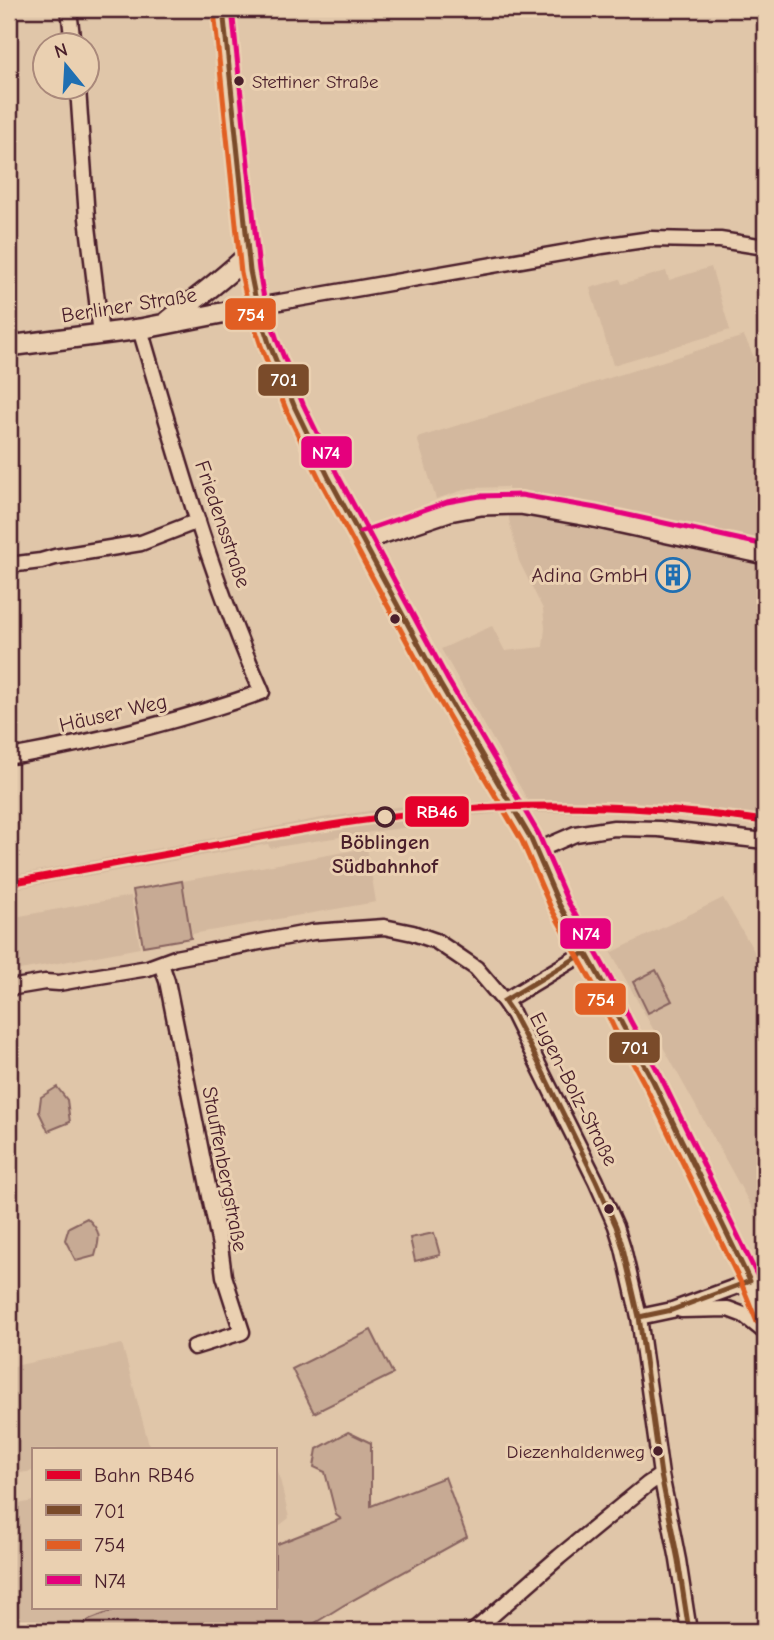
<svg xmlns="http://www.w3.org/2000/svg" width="774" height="1640" viewBox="0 0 774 1640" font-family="'Comic Neue',sans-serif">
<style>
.built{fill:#d3b89e}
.green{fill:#c7aa94;stroke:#886460;stroke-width:2}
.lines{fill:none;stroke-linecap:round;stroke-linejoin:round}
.street-casing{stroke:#4a1f2b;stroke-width:19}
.secondary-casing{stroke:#4a1f2b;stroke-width:24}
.street{stroke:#ead0b1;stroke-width:14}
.secondary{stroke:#ead0b1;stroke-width:19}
.bus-1-casing{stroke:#ead0b1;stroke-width:10}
.bus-2-casing{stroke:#ead0b1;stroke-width:10}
.bus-3-casing{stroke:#ead0b1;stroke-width:10}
.bus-1{stroke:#7a4b2a;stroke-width:5}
.bus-2{stroke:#e15e23;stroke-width:5}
.bus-3{stroke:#e5007d;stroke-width:5}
.rail-1-casing{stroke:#ead0b1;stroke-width:12}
.rail-1{stroke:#e4002b;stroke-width:7}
.bus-dot{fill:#4a1f2b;stroke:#ead0b1;stroke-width:2.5}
.stop-dot{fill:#ead0b1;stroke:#4a1f2b;stroke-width:3.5}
.labels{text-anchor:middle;stroke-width:6;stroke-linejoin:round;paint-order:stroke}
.bus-label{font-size:19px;fill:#4a1f2b;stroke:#ead0b1;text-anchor:start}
.street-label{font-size:21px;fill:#4a1f2b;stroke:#ead0b1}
.poi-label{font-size:21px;fill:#4a1f2b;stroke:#ead0b1;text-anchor:end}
.stop-label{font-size:21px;font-weight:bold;fill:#4a1f2b;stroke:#ead0b1}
.line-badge{stroke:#ead0b1;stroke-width:2.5}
.badge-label{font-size:19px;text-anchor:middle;font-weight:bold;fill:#fff}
</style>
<rect width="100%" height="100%" fill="#e0c6a9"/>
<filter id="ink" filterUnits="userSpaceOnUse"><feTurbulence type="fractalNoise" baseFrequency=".0143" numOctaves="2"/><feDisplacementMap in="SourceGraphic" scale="14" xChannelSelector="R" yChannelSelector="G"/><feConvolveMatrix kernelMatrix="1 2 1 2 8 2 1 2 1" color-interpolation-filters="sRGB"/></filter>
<g filter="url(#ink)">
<path class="built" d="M711 267 730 330 613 365 590 288 620 279 622 284 666 271 669 280Z
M744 336 765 380V827L707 819 631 812 535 813 441 649 492 626 505 651 543 647 545 628 543 609 519 561 509 520 508 487 470 488 436 499 417 438Z
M490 801 496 814 469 816V820L378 831 270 848 268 844 9 890V876L322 818 396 807Z
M367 848 376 902 192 934 183 881Z
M131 896 140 948 9 972V918Z
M723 898 765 970V1231L611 953Z
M122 1344 150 1449H33V1471L14 1474 9 1459V1367Z
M275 1458 289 1518 275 1529Z
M33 1501V1607H125L89 1620 79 1631H9V1506Z"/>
<path class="green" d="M182 881 191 938 143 946 133 890Z
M656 970 672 1001 648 1013 633 982Z
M57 1087 67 1100 70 1122 48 1131 39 1112 41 1097Z
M87 1218C102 1232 100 1238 95 1256L76 1261 65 1240 69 1227Z
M434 1233 440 1255 415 1261 410 1238Z
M371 1330 393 1374 314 1413 292 1369Z
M348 1432 371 1443V1506L445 1477 467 1537 344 1605 302 1631H79L89 1620 122 1607H275V1545L341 1519 336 1515 325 1472 314 1467 317 1449Z"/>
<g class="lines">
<g class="street-casing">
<path id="street" d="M69 9 73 46
M78 88 87 218 101 334
M257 306 602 246 651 239 697 240H720L765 247
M9 565 41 561 55 557 141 543 198 521
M9 756 21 755C103 740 184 720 262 692 210 576 176 451 140 329
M536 851 575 834 614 828 659 829 765 841
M161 964 167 981 220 1246 224 1276 242 1332 194 1347
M9 988 45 982 59 983 87 978 148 968 175 958 313 932 384 927 413 933 436 941 454 953 476 968 504 1001 513 1014 596 1181 616 1226 623 1248 639 1317 661 1475 678 1560 689 1631
M504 1001 586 952
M681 1310 728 1309 744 1315 765 1332
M639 1317 672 1310 765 1276
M474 1631 559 1557 648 1484 661 1475"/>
</g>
<g class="secondary-casing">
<path id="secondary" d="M223 9 250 271 257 306 269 343 295 408 329 478 440 684 530 837 559 904 605 987 622 1024 652 1079 750 1281 765 1319
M166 323C193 300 223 280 249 254
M9 346 140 329 257 306
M363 540 449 511 481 505 520 504 594 517 765 554"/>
</g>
<use href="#street" class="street"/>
<use href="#secondary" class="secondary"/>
<g class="bus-1-casing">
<path id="bus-1" d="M223 9 250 271 257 306 269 343 295 408 329 478 440 684 530 837 559 904 605 987 622 1024 652 1079 750 1281 672 1310 639 1317
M586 952 504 1001 513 1014 537 1060 596 1181 616 1226 623 1248 639 1317 661 1475 678 1560 689 1631"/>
</g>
<g class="bus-2-casing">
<path id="bus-2" d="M214 10 241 273 249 309 261 346 287 412 321 482 432 688 522 841 551 908 597 991 614 1028 644 1083 742 1285 757 1322"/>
</g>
<g class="bus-3-casing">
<path id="bus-3" d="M232 9 259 270 265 304 277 340 303 404 337 474 448 680 538 833 567 900 613 983 630 1020 660 1075 758 1277 765 1296
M360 532 447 502 480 496 521 495 596 508 765 545"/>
</g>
<use href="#bus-1" class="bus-1"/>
<use href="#bus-2" class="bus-2"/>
<use href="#bus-3" class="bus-3"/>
<g class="rail-1-casing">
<path id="rail-1" d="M9 883C84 869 158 856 233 842 315 827 397 813 480 808 575 803 670 808 765 821"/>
</g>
<use href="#rail-1" class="rail-1"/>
</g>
</g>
<defs>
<g id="building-ring" transform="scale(1.75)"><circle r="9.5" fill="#ead0b1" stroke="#1f6fb2" stroke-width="1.5"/><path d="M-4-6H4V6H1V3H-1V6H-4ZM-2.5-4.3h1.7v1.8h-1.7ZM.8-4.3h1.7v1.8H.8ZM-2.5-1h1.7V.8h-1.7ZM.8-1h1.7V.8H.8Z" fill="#1f6fb2"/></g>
</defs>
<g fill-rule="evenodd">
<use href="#building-ring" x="673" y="575"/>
</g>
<g class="bus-dot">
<circle cx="239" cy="81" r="6"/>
<circle cx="395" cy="619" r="6"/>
<circle cx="609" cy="1209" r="6"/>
<circle cx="658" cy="1451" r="6"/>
</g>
<circle class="stop-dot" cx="385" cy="817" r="9"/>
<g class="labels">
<g class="bus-label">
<text x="252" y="88">Stettiner Straße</text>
<text x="645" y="1458" text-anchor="end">Diezenhaldenweg</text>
</g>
<g class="street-label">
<text transform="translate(129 305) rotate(-9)" y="7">Berliner Straße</text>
<text transform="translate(223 524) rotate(71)" y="7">Friedensstraße</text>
<text transform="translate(113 713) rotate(-13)" y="7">Häuser Weg</text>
<text transform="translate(574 1089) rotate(63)" y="7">Eugen-Bolz-Straße</text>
<text transform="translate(225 1169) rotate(79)" y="7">Stauffenbergstraße</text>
</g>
<g class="poi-label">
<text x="648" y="582">Adina GmbH</text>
</g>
<g class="stop-label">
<text x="385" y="849">Böblingen<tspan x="385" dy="24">Südbahnhof</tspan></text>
</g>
</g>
<g class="line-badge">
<rect x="224" y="297" width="53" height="34" rx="7" fill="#e15e23"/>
<rect x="257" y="363" width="53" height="34" rx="7" fill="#7a4b2a"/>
<rect x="300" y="435" width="53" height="34" rx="7" fill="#e5007d"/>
<rect x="404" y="795" width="66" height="33" rx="7" fill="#e4002b"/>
<rect x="559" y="917" width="53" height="33" rx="7" fill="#e5007d"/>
<rect x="574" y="982" width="53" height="34" rx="7" fill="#e15e23"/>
<rect x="608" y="1031" width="53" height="33" rx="7" fill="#7a4b2a"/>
</g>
<g class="badge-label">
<text x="251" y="321">754</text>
<text x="284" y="386">701</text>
<text x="326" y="459">N74</text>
<text x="437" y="818">RB46</text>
<text x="586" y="940">N74</text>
<text x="601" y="1006">754</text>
<text x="635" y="1054">701</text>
</g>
<rect width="774" height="1640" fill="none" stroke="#ead0b1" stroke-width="35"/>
<rect x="18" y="18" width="739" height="1605" fill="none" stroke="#4a1f2b" stroke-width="2.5" filter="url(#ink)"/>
<rect x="32" y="1448" width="245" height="161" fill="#ead0b1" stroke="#aa897b" stroke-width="2"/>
<rect x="46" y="1470" width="35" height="10" fill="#e4002b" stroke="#aa897b" stroke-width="2"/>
<text x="94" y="1482" font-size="21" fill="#4a1f2b">Bahn RB46</text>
<rect x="46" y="1505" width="35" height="10" fill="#7a4b2a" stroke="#aa897b" stroke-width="2"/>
<text x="94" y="1518" font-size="21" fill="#4a1f2b">701</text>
<rect x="46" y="1540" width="35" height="10" fill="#e15e23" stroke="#aa897b" stroke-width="2"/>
<text x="94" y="1552" font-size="21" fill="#4a1f2b">754</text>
<rect x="46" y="1575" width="35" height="10" fill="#e5007d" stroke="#aa897b" stroke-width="2"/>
<text x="94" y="1588" font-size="21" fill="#4a1f2b">N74</text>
<g transform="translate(66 66) rotate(342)"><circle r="33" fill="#ead0b1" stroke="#aa897b" stroke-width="2"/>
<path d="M0-5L12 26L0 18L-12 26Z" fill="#1f6fb2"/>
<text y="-10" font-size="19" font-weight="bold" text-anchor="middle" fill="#4a1f2b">N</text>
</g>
</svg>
